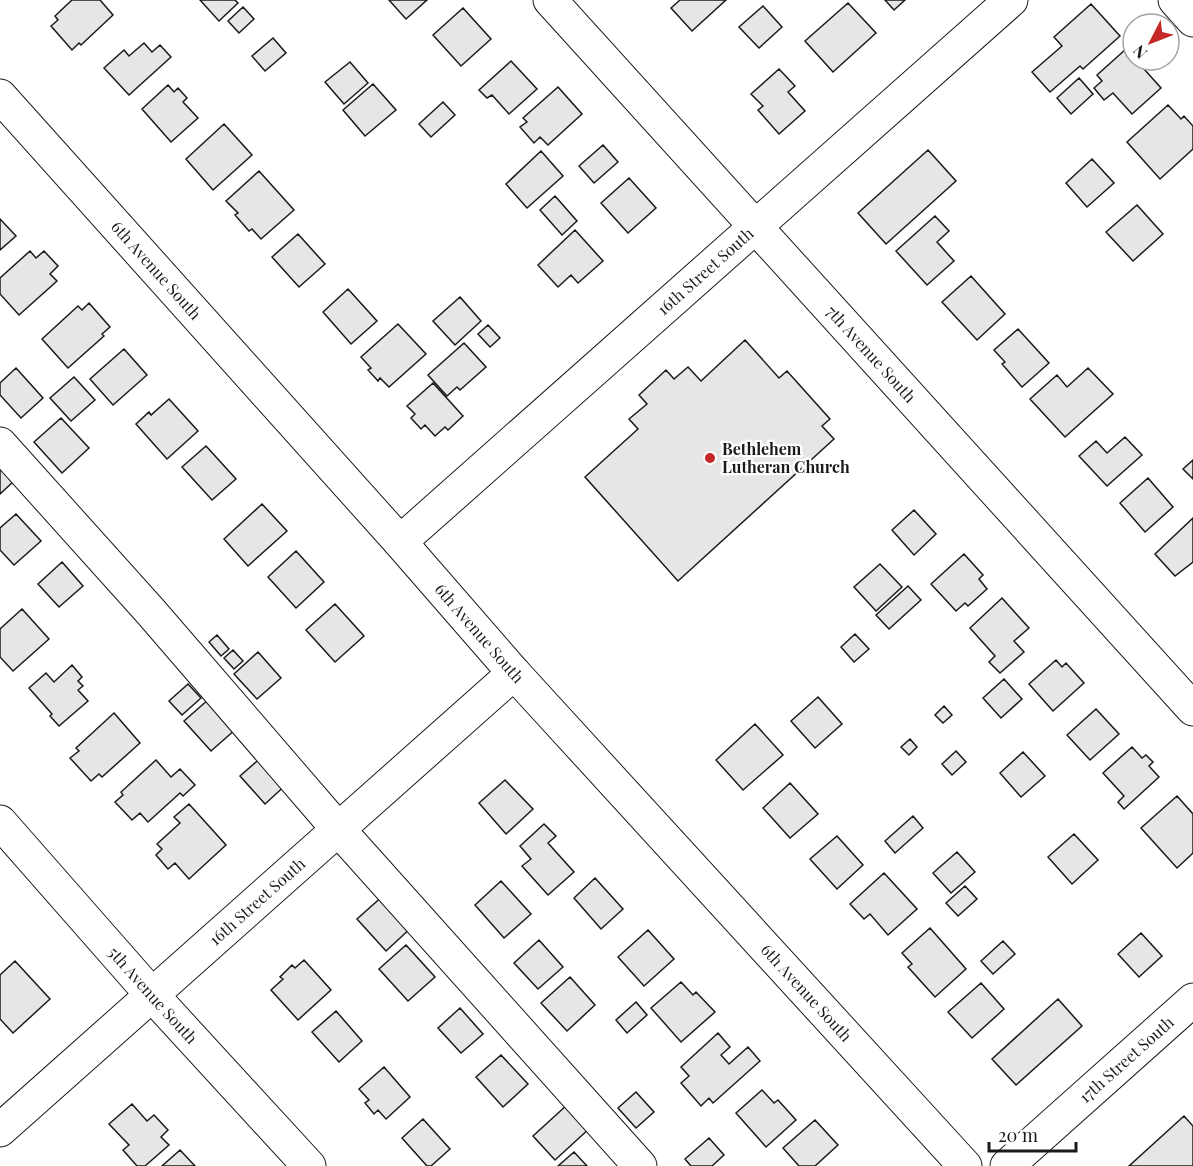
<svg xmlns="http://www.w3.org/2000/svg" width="1193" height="1166" viewBox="0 0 1193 1166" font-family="'Playfair Display',serif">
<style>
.building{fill:#e6e6e6;stroke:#1a1a1a;stroke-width:1.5}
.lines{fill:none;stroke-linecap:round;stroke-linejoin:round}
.minor-casing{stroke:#1a1a1a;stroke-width:35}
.minor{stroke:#fff;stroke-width:33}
.poi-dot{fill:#c62828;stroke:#fff;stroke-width:2}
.labels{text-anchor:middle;stroke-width:4.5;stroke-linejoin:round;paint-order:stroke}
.street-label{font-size:16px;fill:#1a1a1a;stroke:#fff}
.poi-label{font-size:16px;font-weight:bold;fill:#1a1a1a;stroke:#fff;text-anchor:start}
</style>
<rect width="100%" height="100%" fill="#fff"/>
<path class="building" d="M72 0H100L113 15 81 45 79 43 72 50 51 26 58 20 55 16Z
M200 0H235L238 3 219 21Z
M389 0H427L406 19Z
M680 0H726L692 31 671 8Z
M885 0H905L894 10Z
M848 3 876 33 833 72 805 41Z
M1091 4 1120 36 1083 69 1080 66 1050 92 1032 72 1062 46 1054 37Z
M763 6 782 27 759 48 739 27Z
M243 7 254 19 239 33 228 21Z
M463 8 491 39 461 66 433 35Z
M273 38 286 53 265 71 252 56Z
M144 43 152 52 160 45 171 57 129 95 104 68 124 50 129 56Z
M1126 49 1133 56V60H1136L1161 88 1132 114 1113 93 1104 100 1094 88 1102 81 1097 75Z
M511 61 537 89 509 114 492 95 487 98 479 90Z
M350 62 368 83 344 104 325 82Z
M779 69 795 86 788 92 805 111 779 134 758 110 763 106 751 94Z
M1079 78 1093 94 1071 114 1057 98Z
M373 84 396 110 365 136 343 110Z
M168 85 174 92 178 88 187 98 183 102 198 118 171 142 142 109Z
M558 87 582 114 548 145 540 137 534 143 520 127 527 122 523 118Z
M443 102 455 115 431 137 419 124Z
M1168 105 1181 119 1184 116 1193 126V149L1160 179 1127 142Z
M224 124 252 155 213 190 186 159Z
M603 145 618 162 594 183 579 166Z
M928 150 956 181 886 244 858 213Z
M541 151 563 176 527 208 506 184Z
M1092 159 1114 183 1087 207 1066 183Z
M259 171 294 210 261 239 252 229 249 231 235 215 238 213 226 201Z
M629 178 656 208 628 233 601 203Z
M555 196 577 221 562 235 540 210Z
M1137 205 1163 234 1133 261 1106 232Z
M935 216 949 231 937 242 954 261 927 285 896 251Z
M0 219 16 236 0 250Z
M575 230 603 261 578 283 571 275 558 287 538 265Z
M298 234 325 264 299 287 272 257Z
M30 251 36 258 44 251 58 266 50 274 57 281 19 315 0 294V278Z
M971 276 1005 314 977 340 942 302Z
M348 289 377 321 351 344 323 312Z
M460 297 481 321 455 345 433 321Z
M89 303 110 327 102 334 104 336 68 368 42 339 78 306 82 310Z
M398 324 426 354 389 387 380 378 378 381 368 370 371 368 361 357Z
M488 325 500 338 490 347 478 334Z
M1018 329 1049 363 1022 387 1002 364 1005 362 994 350Z
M745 340 779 378 787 371 830 419 822 426 834 439 678 581 585 477 638 429 629 419 647 404 639 395 666 370 674 379 688 367 701 381Z
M464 343 486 367 460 390 457 387 447 396 428 375Z
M124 349 147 375 113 405 90 379Z
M16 368 43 398 21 418 0 395V383Z
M1088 368 1113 394 1065 437 1030 399 1057 375 1067 387Z
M74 377 95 400 71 421 50 398Z
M433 383 463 416 448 430 445 427 435 436 425 425 421 429 411 418 415 414 407 406Z
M169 399 198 431 167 459 136 424 149 412 151 415Z
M61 418 89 448 62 473 34 442Z
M1125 437 1142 455 1107 486 1079 456 1096 441 1107 453Z
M206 446 236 479 212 500 182 467Z
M1193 460V479L1183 469Z
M0 465 14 481 0 494Z
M1148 478 1173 507 1145 532 1120 503Z
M262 504 287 531 248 566 224 539Z
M914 510 936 534 914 555 892 530Z
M16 514 41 541 14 565 0 550V528Z
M1193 518V562L1175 576 1155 554Z
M296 551 324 582 296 608 268 577Z
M964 554 983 575 979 579 987 589 968 606 965 603 956 611 931 584Z
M62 562 83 586 59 607 38 584Z
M880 564 902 587 876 611 854 587Z
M908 586 921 600 889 629 876 615Z
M1002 598 1029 628 1014 641 1024 652 1000 673 989 662 995 656 970 628Z
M335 604 364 636 335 662 306 630Z
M22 609 49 639 13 671 0 657V629Z
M855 634 869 649 854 662 841 647Z
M217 635 229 649 221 656 209 642Z
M233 650 243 661 234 669 224 658Z
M258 652 281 678 257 699 234 674Z
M1056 660 1062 667 1066 663 1084 683 1053 711 1029 684Z
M72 665 82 677 78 681 83 686 78 690 88 701 59 726 50 716 52 714 29 688 46 673 54 682Z
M1004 679 1022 699 1001 718 983 698Z
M188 684 201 698 182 715 169 701Z
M818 697 842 724 815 748 791 721Z
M209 699 236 729 211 751 184 721Z
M944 706 952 715 943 723 935 715Z
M1096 709 1119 734 1090 760 1067 735Z
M114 713 140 743 102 777 99 774 91 781 70 758 79 751 76 748Z
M755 724 783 755 743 790 716 760Z
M910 739 917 747 909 755 901 747Z
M1132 747 1142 758 1146 755 1153 762 1149 766 1159 777 1124 809 1118 802 1124 796 1103 773Z
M956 751 966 762 952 775 942 764Z
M1023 752 1045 776 1021 797 1000 773Z
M264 755 289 782 265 804 240 776Z
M156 760 171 777 180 769 195 785 183 796 180 793 148 822 140 813 132 820 115 802 123 795 121 792Z
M505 780 533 809 506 834 479 803Z
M790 783 818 814 790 838 763 808Z
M1177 796 1193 814V853L1177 868 1141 828Z
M189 804 226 845 189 879 175 863 168 869 156 855 162 849 157 844 180 823 174 817Z
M913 816 923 828 895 853 885 841Z
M544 824 556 836 548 843 574 872 548 895 522 866 531 859 520 846Z
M1074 834 1098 860 1072 884 1048 857Z
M837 836 863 865 837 889 810 859Z
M957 852 975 872 951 893 933 873Z
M884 873 917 909 888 935 870 914 864 919 850 904Z
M595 878 623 909 601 929 574 898Z
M501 881 531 914 504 938 475 905Z
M965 886 977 899 958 916 946 903Z
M385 894 413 926 386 951 357 919Z
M930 928 966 969 935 997 908 967 912 964 902 953Z
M648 930 674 959 644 986 618 957Z
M1141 933 1162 956 1139 977 1118 954Z
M539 940 563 967 538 989 514 963Z
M1003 941 1015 954 993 974 981 961Z
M406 945 435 977 408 1001 379 969Z
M304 960 331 990 298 1020 271 990 283 979 280 977 292 965 295 968Z
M15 961 50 999 13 1033 0 1019V975Z
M570 977 595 1005 567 1031 541 1003Z
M681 982 693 995 696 992 715 1012 681 1042 651 1008Z
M981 983 1004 1009 972 1038 948 1012Z
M1058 999 1082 1026 1016 1085 992 1059Z
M636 1002 647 1015 627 1033 616 1020Z
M460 1008 483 1034 461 1053 438 1028Z
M336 1011 362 1041 339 1062 312 1032Z
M718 1033 730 1047 721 1055 729 1064 748 1047 760 1061 713 1103 709 1098 701 1106 681 1083 689 1076 681 1067Z
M501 1055 528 1084 503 1107 476 1077Z
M384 1067 410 1097 386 1119 378 1110 374 1114 365 1103 369 1100 359 1089Z
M762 1090 774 1103 778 1100 796 1120 766 1147 736 1113Z
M636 1092 654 1112 636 1128 618 1108Z
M132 1104 147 1121 154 1115 168 1130 161 1137 169 1145 145 1166H137L123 1150 129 1145 109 1124Z
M568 1104 590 1128 555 1160 533 1136Z
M1184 1116 1193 1126V1166H1129Z
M423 1119 450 1149 431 1166H427L402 1138Z
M815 1120 838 1145 815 1166H799L783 1148Z
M709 1138 724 1155 712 1166H691L685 1159Z
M180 1150 195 1166H162Z
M574 1152 587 1166H558Z"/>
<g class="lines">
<g class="minor-casing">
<g id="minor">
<path id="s1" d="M550 0 1193 709"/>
<path d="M1175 0 1193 20"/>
<path id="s2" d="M0 96 400 542 514 673 965 1166"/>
<path d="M0 444 151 612 338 829 640 1166"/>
<path id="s3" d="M400 542 1011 0"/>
<path id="s4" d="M0 822 152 995 309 1166"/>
<path id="s5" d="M0 1130 514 673"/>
<path id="s6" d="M1007 1166 1193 1000"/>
</g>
</g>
<use href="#minor" class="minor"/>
</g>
<circle class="poi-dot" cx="710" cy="458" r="6"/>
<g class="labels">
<g class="street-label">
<text dy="6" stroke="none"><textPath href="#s2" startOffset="234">6th Avenue South</textPath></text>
<text dy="6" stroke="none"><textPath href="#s3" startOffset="408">16th Street South</textPath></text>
<text dy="6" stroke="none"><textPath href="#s1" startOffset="478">7th Avenue South</textPath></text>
<text dy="6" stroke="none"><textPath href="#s2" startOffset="720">6th Avenue South</textPath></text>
<text dy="6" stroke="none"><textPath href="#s5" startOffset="344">16th Street South</textPath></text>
<text dy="6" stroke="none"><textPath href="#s2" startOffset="1206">6th Avenue South</textPath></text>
<text dy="6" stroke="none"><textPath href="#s4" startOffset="231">5th Avenue South</textPath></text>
<text dy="6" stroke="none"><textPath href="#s6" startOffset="160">17th Street South</textPath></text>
</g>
<g class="poi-label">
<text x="722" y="455">Bethlehem<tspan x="722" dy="18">Lutheran Church</tspan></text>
</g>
</g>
<g transform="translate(1151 42) rotate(228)"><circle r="28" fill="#ffffff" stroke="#a3a3a3" stroke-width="1.5"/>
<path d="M0-4.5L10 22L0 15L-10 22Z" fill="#c62828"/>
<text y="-9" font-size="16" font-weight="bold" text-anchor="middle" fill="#1a1a1a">N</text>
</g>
<path d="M989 1142v9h87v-9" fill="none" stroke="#1a1a1a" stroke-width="3"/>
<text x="998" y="1142" font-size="18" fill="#1a1a1a" stroke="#ffffff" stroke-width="4.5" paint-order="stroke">20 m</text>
</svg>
